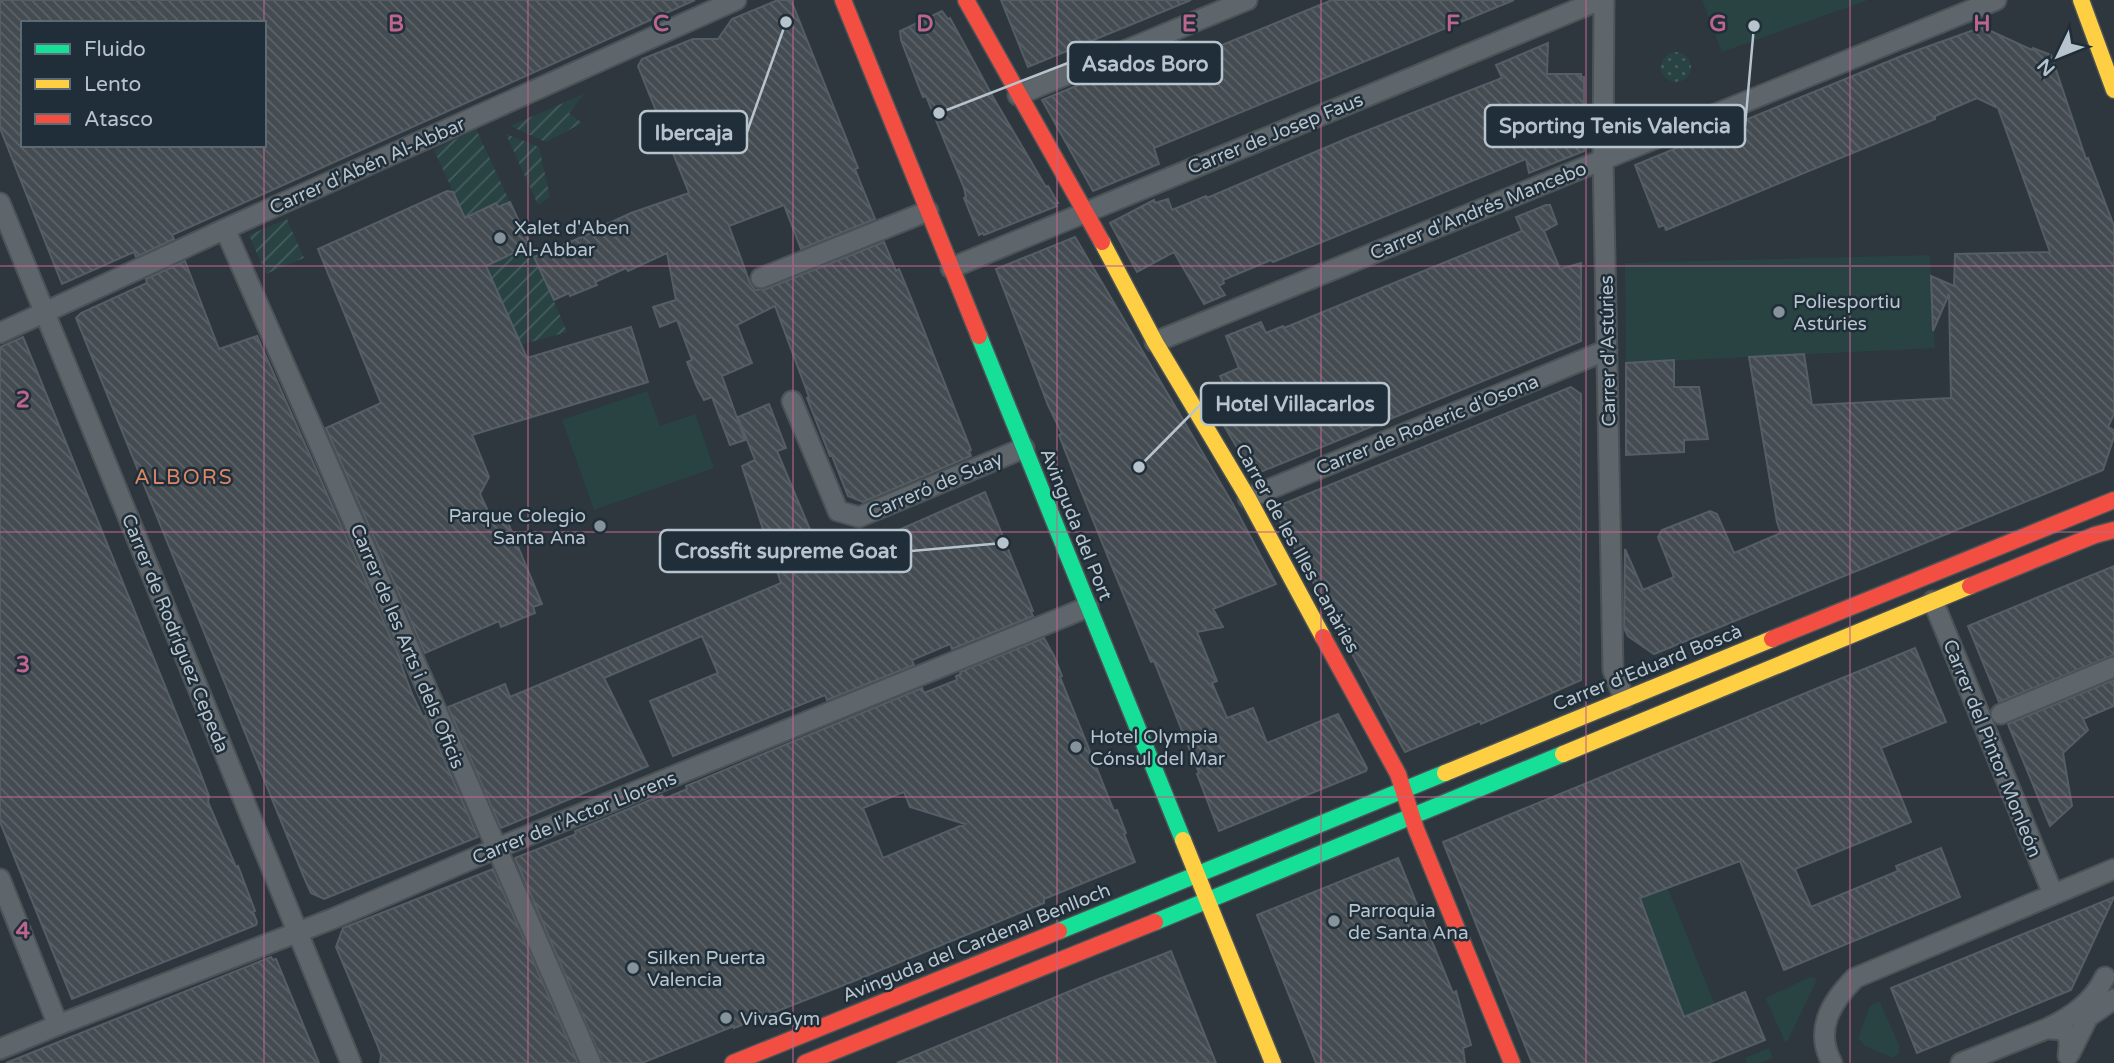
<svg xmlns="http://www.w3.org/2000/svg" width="2114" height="1063" viewBox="0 0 2114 1063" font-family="'Varela Round',sans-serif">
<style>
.grass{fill:#294343}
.park{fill:url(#park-dots)}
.garden{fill:url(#garden-furrows)}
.building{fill:url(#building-back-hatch);stroke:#555e65;stroke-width:2;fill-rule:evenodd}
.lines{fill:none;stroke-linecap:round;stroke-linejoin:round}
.street-casing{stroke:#4c5357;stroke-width:23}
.fast-casing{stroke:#4c5357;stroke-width:19}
.slow-casing{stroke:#4c5357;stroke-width:19}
.jam-casing{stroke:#4c5357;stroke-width:19}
.street{stroke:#5e656b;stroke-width:19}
.fast{stroke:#16e098;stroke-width:16}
.slow{stroke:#ffcf43;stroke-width:16}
.jam{stroke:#f24e42;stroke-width:16}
.grid{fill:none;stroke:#be658e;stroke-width:2;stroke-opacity:0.55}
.poi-dot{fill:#87939b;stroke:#1f2e39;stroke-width:2.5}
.labels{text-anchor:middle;stroke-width:5;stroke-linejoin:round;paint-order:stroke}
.street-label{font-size:19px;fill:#b8c4cd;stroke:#1f2e39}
.poi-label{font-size:19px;fill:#b8c4cd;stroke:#1f2e39;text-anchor:start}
.neighbourhood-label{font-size:21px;letter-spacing:2px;fill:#db8565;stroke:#1f2e39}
.grid-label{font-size:23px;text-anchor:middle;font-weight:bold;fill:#be658e;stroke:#1f2e39;stroke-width:5;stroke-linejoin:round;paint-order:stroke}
.leader{fill:none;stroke:#b8c4cd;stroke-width:2.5}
.callout-dot{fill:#b8c4cd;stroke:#1f2e39;stroke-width:2.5}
.callout{fill:#1f2e39;stroke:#b8c4cd;stroke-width:2.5}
.callout-label{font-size:21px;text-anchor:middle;font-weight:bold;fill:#b8c4cd}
</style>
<defs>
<pattern id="park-dots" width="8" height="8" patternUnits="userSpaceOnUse" patternTransform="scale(1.75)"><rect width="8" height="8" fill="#294343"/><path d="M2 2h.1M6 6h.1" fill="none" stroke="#465c5d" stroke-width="1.8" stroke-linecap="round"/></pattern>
<pattern id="garden-furrows" width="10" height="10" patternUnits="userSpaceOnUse" patternTransform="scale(1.75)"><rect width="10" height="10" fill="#294343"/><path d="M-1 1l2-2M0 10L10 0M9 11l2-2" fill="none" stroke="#465c5d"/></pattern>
<pattern id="building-back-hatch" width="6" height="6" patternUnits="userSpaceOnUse" patternTransform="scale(1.75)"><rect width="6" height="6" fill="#444c51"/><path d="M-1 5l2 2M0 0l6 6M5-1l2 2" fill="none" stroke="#5d6469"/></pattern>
</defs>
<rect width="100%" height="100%" fill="#2d373d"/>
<path class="grass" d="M1702 0H1868L1722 52Z
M1930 255 1935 348 1626 363 1625 263Z
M647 391 660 426 695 414 714 468 594 510 562 420Z
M1664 879 1715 1005 1684 1017 1638 889Z
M1810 977 1815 978 1816 982 1788 1040 1785 1042 1766 999 1770 996Z
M1880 1002 1899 1045V1053L1893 1058 1865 1046 1858 1038 1869 1008 1874 1003Z
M1769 1048 1773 1058 1760 1063H1747L1745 1058Z"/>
<path class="park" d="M1661 67a15 15 0 1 1 30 0a15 15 0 1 1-30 0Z"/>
<path class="garden" d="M584 94 569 113 582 123 546 142 510 126Z
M476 129 510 202 498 207 496 203 467 222 434 150Z
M506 134 539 147 550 197 538 205Z
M287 219 304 258 266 274 249 235Z
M530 245 567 332 520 345 486 266Z"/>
<path class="building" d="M0 0H695L172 235 174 239 136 257 134 252 62 284 0 128ZM23 23H264V145H23Z
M778 0H791L858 168 855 169 875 219 801 249 784 205 729 226 750 283 755 290 766 289 884 242 896 271 899 269 911 298 971 450 969 451 971 456 863 502 848 496 832 456H830L807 398 809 397 775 306 737 325 752 363 722 376 745 440 730 445 712 397 704 400 697 387 687 362 692 360 677 320 660 327 653 307 676 300 667 253 628 271 626 268 595 282 597 285 570 296 569 293 554 300 534 257 608 226 607 224 631 213 689 193 638 66 642 59 693 39H718L732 19Z
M1001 0H1191L1028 67Z
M1332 0H1514L1154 148 1159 164 1093 191 1042 100 1132 63 1139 79Z
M942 11 948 19 950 18 993 97 1046 187 1048 186 1058 203H1055L1057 206 984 235 983 233 979 235 964 198 966 197 964 188 926 96 923 97 917 82 901 40 900 31Z
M1982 27 2032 50 2033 48 2051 55 2086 159 2088 158 2114 226V414L2108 427 2114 430V437L2103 470 1654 654 1628 636 1624 628 1625 549 1643 590 1674 577 1658 537 1662 530 1710 511 1717 514 1734 553 1781 533 1777 522 1749 357 1804 354 1812 405 1951 398 1949 294 1933 331 1931 276 1954 286 1955 254 2050 252 1998 108 1977 98 1935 116V119L1666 230 1664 225 1659 227 1635 165 1904 55Z
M1548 43 1547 74H1581V77H1584V151L1529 173 1526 159 1273 262 1271 260 1223 280 1224 283 1219 286 1225 295 1204 304 1174 252 1137 272 1110 223 1154 200 1155 203 1168 199 1172 210 1206 196 1207 198 1348 138 1502 78 1496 65Z
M447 191 453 192 465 218 496 203 498 207 510 202 530 245 486 266 527 358 631 327 648 382 472 435 489 477 480 494 489 513 506 518 542 604 533 607 535 613 501 627 499 621 425 653 326 428 381 403 318 249Z
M1546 205H1550L1557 224 1544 231 1560 269 1581 263V341L1253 475 1206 395 1224 385 1220 376 1239 368 1226 336 1261 322 1266 333 1283 326 1284 328 1357 298 1522 231 1516 217Z
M1075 237 1234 506 1276 584 1213 609 1223 627 1197 632 1217 681 1212 683 1227 718 1253 708 1267 743 1338 714 1367 768 1366 771 1219 831 1197 774 1199 773 1154 661 1151 662 1079 486 1059 435 1062 434 1048 405 996 269Z
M185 261 219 349 257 336 402 663 401 664 412 694 423 717 425 716 478 837 324 899 311 893 303 875 76 318 81 313 147 283 146 279Z
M23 337 200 772 209 796 208 802 236 867 238 866 255 911 253 912 257 922 256 925 72 999 0 822V347Z
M1674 360V387H1699L1708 439 1684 440V452L1626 455V363Z
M1571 387 1581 394V680L1481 724 1480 721 1405 752 1273 508Z
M769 404 786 448 777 451 824 563 985 492 1033 611 1031 612 1033 616 952 649 950 644 912 660 914 665 827 700 825 695 673 756 650 701 718 673 702 636 604 678 648 766 501 828 448 707 505 684 510 697 781 583 742 466 755 460 738 417Z
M2114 566V655L1999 702 1968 626Z
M1044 638 1054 656 1062 676 1060 677 1114 811 1117 810 1126 833 1124 834 1135 862 1044 899V903L849 983 734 1028V1026L642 1063H603L515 858 576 834 575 831 662 795 664 799 687 789 686 786 922 688 924 693 957 680 956 676 961 674 960 672ZM904 792 910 807 965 824 883 858 863 808Z
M1915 648 1946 722 1881 748 1911 822 1795 869 1811 907 1898 871 1896 866 1941 848 1960 897 1784 970 1740 861 1640 898 1684 1017 1745 992 1765 1040 1708 1063H1532L1443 842Z
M2114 680V706L2083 719 2088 730 2063 753 2072 806 2050 826 2008 724Z
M1398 858 1453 993 1456 991 1471 1045 1463 1048 1465 1063H1316L1257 915Z
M493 869 578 1063H380L381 1055 377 1044 336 947 343 928Z
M2114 897 2071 990 1917 1053 1891 988Z
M1171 951 1216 1063H897L1099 979Z
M271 957 273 960 276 959 319 1063H6Z"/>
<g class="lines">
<g class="street-casing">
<path id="street" d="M1604 0 1603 158 1613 670 1624 699
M1018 95 1247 0
M0 203 351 1063
M225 229 591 1063
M951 268 1600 0
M761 278 928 211
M0 333 225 229 736 0
M1155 342 1996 0
M792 401 838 511 859 517 1024 448
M1248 498 1607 350
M1933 601 2053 894
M2001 714 2114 667
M0 879 58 1025 0 1049
M58 1025 332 919 495 849 1088 607
M2046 1029C2072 1017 2093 1002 2105 977
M2070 1053 2088 1017 2114 999
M1832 1063C1814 1030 1831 1002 1855 978L2114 869
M1961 1063 2046 1029C2068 1028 2071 1034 2068 1056"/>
</g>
<g class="fast-casing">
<path id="fast" d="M979 336 1183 840
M1155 922 1563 754
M1059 931 1445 773"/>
</g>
<g class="slow-casing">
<path id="slow" d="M2081 0 2114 90
M1102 242 1155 342 1248 498 1323 637
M1563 754 1970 586
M1445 773 1772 639
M1183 840 1273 1063"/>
</g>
<g class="jam-casing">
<path id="jam" d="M843 0 979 336
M966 0 1102 242
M1970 586 2095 535 2114 530
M1323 637 1398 774 1416 829 1512 1063
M1772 639 2114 500
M733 1063 1059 931
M805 1063 1155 922"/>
</g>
<use href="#street" class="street"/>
<use href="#fast" class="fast"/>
<use href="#slow" class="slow"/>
<use href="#jam" class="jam"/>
</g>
<path class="grid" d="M264 0V23M528 0V1063M793 0V1063M1057 0V1063M1321 0V1063M1586 0V1063M1850 0V1063M264 23V145M264 145V1063M0 266H2114M0 532H2114M0 797H2114"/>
<g class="poi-dot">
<circle cx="500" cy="238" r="7"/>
<circle cx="1779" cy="312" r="7"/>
<circle cx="600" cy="526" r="7"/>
<circle cx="1076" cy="747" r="7"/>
<circle cx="1334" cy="921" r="7"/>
<circle cx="633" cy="968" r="7"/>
<circle cx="726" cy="1018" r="7"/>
</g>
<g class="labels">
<g class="street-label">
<text transform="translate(1275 133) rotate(-22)" y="7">Carrer de Josep Faus</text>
<text transform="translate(367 165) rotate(-24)" y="7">Carrer d'Abén Al-Abbar</text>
<text transform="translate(1478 210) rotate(-22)" y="7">Carrer d'Andrés Mancebo</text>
<text transform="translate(1607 351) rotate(-91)" y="7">Carrer d'Astúries</text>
<text transform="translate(1427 424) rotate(-22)" y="7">Carrer de Roderic d'Osona</text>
<text transform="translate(935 485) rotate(-23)" y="7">Carreró de Suay</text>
<text transform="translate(1077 524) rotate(68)" y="7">Avinguda del Port</text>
<text transform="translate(1298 548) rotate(61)" y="7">Carrer de les Illes Canàries</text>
<text transform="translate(176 633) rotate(68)" y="7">Carrer de Rodríguez Cepeda</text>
<text transform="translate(408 646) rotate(67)" y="7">Carrer de les Arts i dels Oficis</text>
<text transform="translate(1647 667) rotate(-22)" y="7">Carrer d'Eduard Boscà</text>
<text transform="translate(1993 748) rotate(68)" y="7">Carrer del Pintor Monleón</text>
<text transform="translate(574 817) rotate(-22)" y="7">Carrer de l'Actor Llorens</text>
<text transform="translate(976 942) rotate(-22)" y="7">Avinguda del Cardenal Benlloch</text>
</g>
<g class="poi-label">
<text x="514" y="234">Xalet d'Aben<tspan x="514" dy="22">Al-Abbar</tspan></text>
<text x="1793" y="308">Poliesportiu<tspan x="1793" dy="22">Astúries</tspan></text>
<text x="586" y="522" text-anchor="end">Parque Colegio<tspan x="586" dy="22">Santa Ana</tspan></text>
<text x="1090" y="743">Hotel Olympia<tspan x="1090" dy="22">Cónsul del Mar</tspan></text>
<text x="1348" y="917">Parroquia<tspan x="1348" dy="22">de Santa Ana</tspan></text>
<text x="647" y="964">Silken Puerta<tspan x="647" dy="22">Valencia</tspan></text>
<text x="740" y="1025">VivaGym</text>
</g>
<g class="neighbourhood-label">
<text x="184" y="484">ALBORS</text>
</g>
</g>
<g class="grid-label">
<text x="396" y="31">B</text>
<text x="661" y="31">C</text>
<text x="925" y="31">D</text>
<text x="1189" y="31">E</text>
<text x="1453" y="31">F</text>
<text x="1718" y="31">G</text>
<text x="1982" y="31">H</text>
<text x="23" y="407">2</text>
<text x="23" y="672">3</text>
<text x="23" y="938">4</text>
</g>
<path class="leader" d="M939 113L1068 63M1754 26L1745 126M786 22L747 132M1139 467L1201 404M1003 543L911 551"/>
<g class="callout-dot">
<circle cx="939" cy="113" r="7"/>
<circle cx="1754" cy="26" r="7"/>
<circle cx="786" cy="22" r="7"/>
<circle cx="1139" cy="467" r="7"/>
<circle cx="1003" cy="543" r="7"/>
</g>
<g class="callout">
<rect x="1068" y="42" width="154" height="42" rx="7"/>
<rect x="1485" y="105" width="260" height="42" rx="7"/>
<rect x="640" y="111" width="107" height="42" rx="7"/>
<rect x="1201" y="383" width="188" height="42" rx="7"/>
<rect x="660" y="530" width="251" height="42" rx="7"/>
</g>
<g class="callout-label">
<text x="1145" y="71">Asados Boro</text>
<text x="1615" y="133">Sporting Tenis Valencia</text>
<text x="694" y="140">Ibercaja</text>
<text x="1295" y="411">Hotel Villacarlos</text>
<text x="786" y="558">Crossfit supreme Goat</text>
</g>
<rect x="21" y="21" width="245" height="126" fill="#1f2e39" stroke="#5c6a74" stroke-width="2"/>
<rect x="35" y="44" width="35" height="10" fill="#16e098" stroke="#5c6a74" stroke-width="2"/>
<text x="84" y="56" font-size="21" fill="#b8c4cd">Fluido</text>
<rect x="35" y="79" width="35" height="10" fill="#ffcf43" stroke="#5c6a74" stroke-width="2"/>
<text x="84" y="91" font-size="21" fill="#b8c4cd">Lento</text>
<rect x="35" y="114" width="35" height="10" fill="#f24e42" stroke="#5c6a74" stroke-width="2"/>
<text x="84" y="126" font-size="21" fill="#b8c4cd">Atasco</text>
<g transform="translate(2058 56) rotate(227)" stroke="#1f2e39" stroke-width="5" paint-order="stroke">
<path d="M0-5L12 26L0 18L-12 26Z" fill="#b8c4cd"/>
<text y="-10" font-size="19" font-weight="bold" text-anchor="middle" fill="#b8c4cd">N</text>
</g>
</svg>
